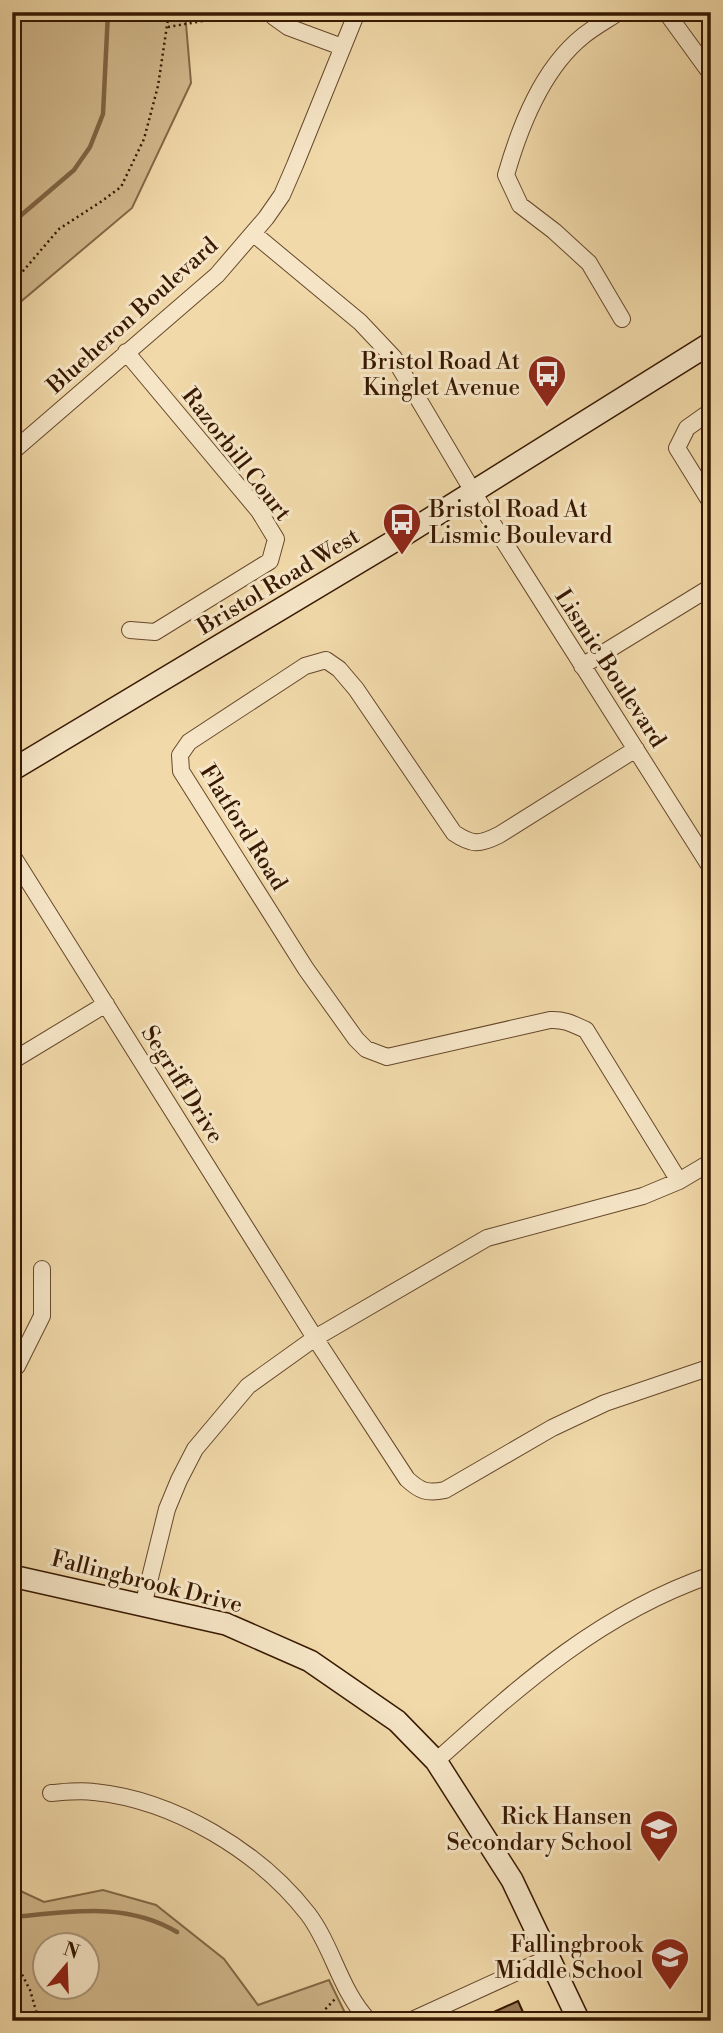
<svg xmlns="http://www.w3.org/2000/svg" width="723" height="2033" viewBox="0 0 723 2033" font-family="'Libre Bodoni',serif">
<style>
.green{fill:#d1b88c;stroke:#846846;stroke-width:2;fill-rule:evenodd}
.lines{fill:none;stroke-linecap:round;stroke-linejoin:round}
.stream{stroke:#816444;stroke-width:4.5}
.building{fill:#987c58;stroke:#371801;stroke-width:2}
.street-casing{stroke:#66482b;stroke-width:18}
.secondary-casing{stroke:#371801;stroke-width:24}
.path{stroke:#371801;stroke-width:2.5;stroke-dasharray:2 3.5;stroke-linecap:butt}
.street{stroke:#f6e6c7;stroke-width:16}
.secondary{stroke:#f6e6c7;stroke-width:21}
.labels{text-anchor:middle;stroke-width:6;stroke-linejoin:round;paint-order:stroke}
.street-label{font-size:23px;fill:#371801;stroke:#f6e6c7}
.poi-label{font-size:23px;fill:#371801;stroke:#f6e6c7;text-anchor:end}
</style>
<rect width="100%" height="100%" fill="#f1d9a9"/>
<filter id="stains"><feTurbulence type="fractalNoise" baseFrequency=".00286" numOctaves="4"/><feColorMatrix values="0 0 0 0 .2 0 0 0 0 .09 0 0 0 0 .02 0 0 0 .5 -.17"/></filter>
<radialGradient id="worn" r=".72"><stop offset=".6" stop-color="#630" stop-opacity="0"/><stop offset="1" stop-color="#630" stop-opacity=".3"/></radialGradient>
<path class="green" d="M22 12H185L191 83 132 208 12 309V74Z
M12 1887 44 1902 103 1890 156 1905 224 1959 258 2005 329 1980 349 2021H12ZM46 1946H88V1988H46Z"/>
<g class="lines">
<path class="stream" d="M12 227 19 217 74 170 90 147 103 114 108 12
M12 1917C69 1912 125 1901 177 1932"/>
</g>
<path class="building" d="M518 2001 527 2021H474Z"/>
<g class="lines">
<g class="street-casing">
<path id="street" d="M274 12V17L288 27 342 47
M619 12C607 20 594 27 583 36 542 69 520 126 506 175L520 205 554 231 589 263 622 319
M666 12 711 74
M254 234 360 322 394 358 484 510 711 868
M126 352 259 511 276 539 270 561 155 632 130 630
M711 411 687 428 677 448 711 503
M12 452 217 275 266 218 282 195 295 165 357 12
M582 666 711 587
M636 749 499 835C479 845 472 845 454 833L356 689 339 669 326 660 305 666 189 742 180 755 181 771 306 969 356 1039 366 1049 387 1057 550 1020C564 1019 573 1024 586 1030L679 1181
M12 855 315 1338 407 1479C420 1491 427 1494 445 1490L552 1428 605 1403 711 1367
M12 1061 106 1004
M12 1370 17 1366 42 1316V1269
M143 1606 167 1509 179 1480 195 1449 248 1386 315 1338 487 1238 643 1196 679 1181 711 1162
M436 1761C522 1684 599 1614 711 1575
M51 1793C65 1792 80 1790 94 1792 174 1800 259 1851 308 1914 333 1947 340 1991 369 2021
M410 2021 550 1957"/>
</g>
<g class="secondary-casing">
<path id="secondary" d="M12 770 396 540 711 343
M12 1576 226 1624 310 1661 397 1721 436 1761 512 1880 579 2021"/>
</g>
<path class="path" d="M168 27 255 12
M12 284 59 229 102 201 121 187 144 139 158 86 169 12
M12 1955 30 1990 39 2021
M323 2014 344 2013
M314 2021 336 1998
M690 2021 711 2010"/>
<use href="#street" class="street"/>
<use href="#secondary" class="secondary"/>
</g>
<defs>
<g id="bus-pin" transform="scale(2.0125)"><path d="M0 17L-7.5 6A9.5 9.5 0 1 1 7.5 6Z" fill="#8f2418" stroke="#f6e6c7"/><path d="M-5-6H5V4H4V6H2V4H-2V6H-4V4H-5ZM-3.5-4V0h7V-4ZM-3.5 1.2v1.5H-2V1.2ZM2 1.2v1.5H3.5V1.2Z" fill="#fff"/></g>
<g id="school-pin" transform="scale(2.0125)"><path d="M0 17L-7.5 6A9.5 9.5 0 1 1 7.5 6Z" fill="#8f2418" stroke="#f6e6c7"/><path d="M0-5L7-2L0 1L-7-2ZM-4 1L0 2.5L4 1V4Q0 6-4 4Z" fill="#fff"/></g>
</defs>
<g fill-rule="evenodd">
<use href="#bus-pin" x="547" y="374"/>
<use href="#bus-pin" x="402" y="522"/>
<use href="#school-pin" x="659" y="1829"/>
<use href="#school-pin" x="670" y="1957"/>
</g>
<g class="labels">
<g class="street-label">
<text transform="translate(132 315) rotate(-42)" y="8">Blueheron Boulevard</text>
<text transform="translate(237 454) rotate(52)" y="8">Razorbill Court</text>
<text transform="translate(278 581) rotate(-31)" y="8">Bristol Road West</text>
<text transform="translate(611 668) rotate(57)" y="8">Lismic Boulevard</text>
<text transform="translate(244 827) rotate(58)" y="8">Flatford Road</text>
<text transform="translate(183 1084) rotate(58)" y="8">Segriff Drive</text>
<text transform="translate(147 1581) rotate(14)" y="8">Fallingbrook Drive</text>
</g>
<g class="poi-label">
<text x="520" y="369">Bristol Road At<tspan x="520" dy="26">Kinglet Avenue</tspan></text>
<text x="429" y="517" text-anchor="start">Bristol Road At<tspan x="429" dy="26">Lismic Boulevard</tspan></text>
<text x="632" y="1824">Rick Hansen<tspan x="632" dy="26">Secondary School</tspan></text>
<text x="643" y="1952">Fallingbrook<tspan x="643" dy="26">Middle School</tspan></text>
</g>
</g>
<rect width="723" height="2033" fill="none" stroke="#f1d9a9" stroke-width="42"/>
<rect x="14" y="14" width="695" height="2005" fill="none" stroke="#371801" stroke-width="3.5"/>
<rect x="21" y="21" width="681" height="1991" fill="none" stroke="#371801" stroke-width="2"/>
<g transform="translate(66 1966) rotate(19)"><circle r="33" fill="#f6e6c7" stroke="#aa9478" stroke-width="2"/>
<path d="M0-5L12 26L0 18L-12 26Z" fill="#8f2418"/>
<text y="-10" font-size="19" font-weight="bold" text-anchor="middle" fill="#371801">N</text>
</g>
<rect width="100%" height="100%" filter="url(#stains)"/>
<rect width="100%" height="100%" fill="url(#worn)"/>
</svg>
